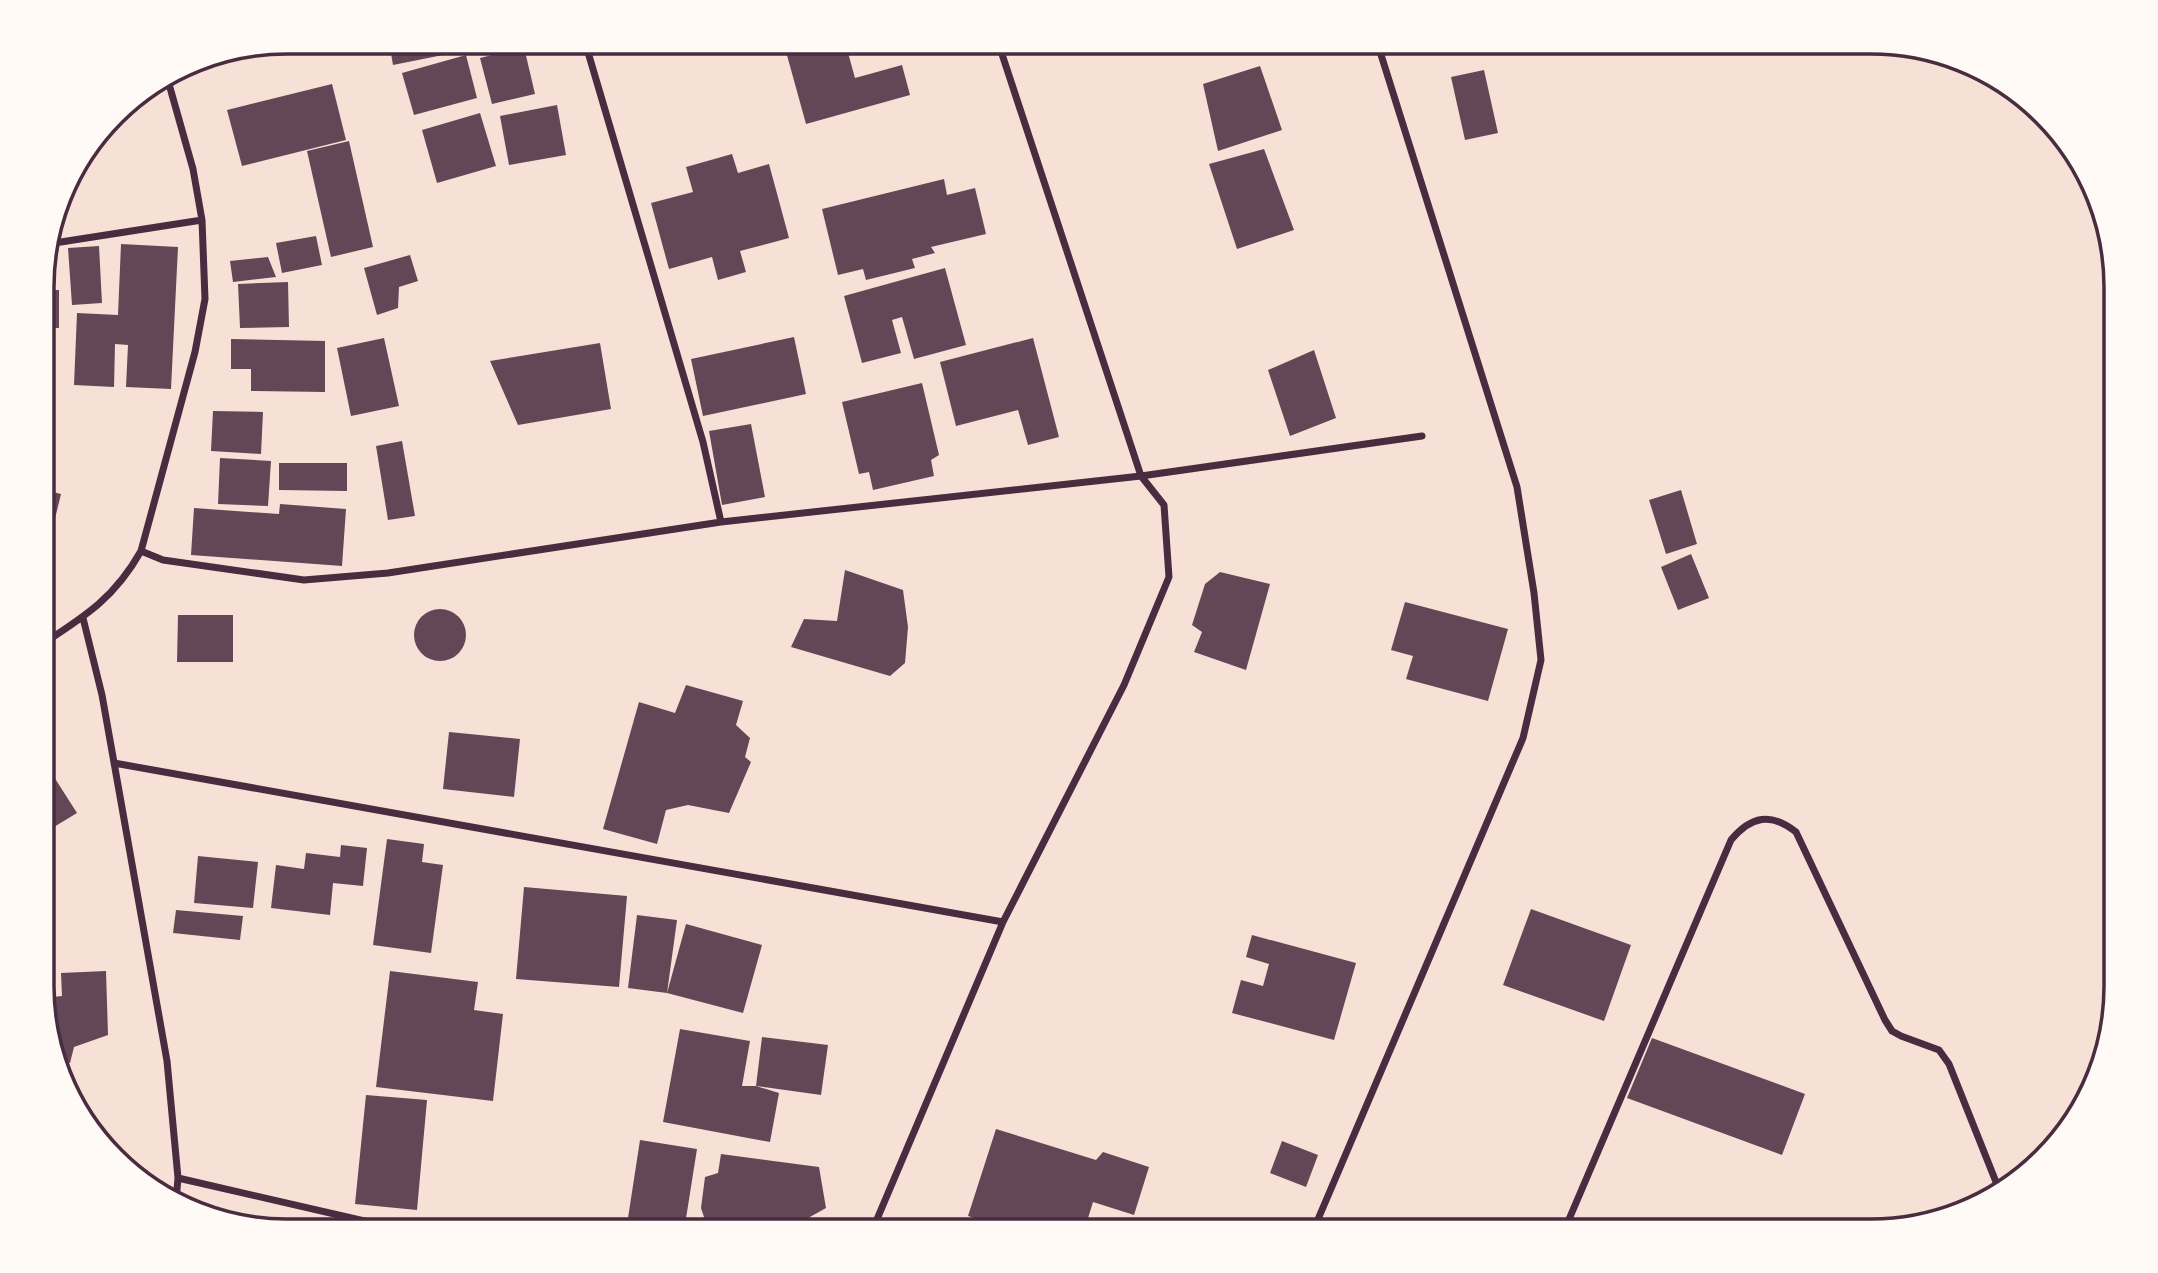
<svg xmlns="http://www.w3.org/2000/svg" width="2158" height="1273" viewBox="0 0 2158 1273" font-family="'Archivo Narrow',sans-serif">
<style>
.building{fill:#644757}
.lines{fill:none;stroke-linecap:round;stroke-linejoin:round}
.minor{stroke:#4a2c40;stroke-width:7}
.rim{fill:none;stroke:#4a2c40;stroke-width:3.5}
</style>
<rect width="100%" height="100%" fill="#f7e1d7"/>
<path class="building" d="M389 42H456L458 52 393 65Z
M806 42H845L855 78 902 65 910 95 806 124 785 48Z
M524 47 535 94 492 104 480 58Z
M466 55 477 98 414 115 402 73Z
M1260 66 1282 130 1218 151 1203 84Z
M1484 70 1498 133 1465 140 1451 77Z
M332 84 346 140 242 166 227 110Z
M557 105 566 155 509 165 500 116Z
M480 113 496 166 437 183 422 130Z
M349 141 373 247 331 257 307 151Z
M1264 149 1294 230 1237 249 1209 164Z
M732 154 738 173 769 164 789 238 740 251 746 272 718 280 712 257 669 269 651 203 693 192 686 167Z
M944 179 947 195 975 188 986 234 931 247 935 253 912 259 915 268 866 280 863 269 838 275 822 209Z
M316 236 322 265 282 273 276 243Z
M121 244 178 247 171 389 126 387 128 345 115 344 114 387 74 385 77 313 118 315Z
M99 246 102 303 72 305 68 248Z
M410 255 418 281 399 287 398 308 377 315 364 268Z
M268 257 276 277 233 282 230 261Z
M945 268 966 345 914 359 902 317 892 320 901 353 862 363 844 296Z
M288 282 289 327 240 328 238 284Z
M44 290H59V328H44Z
M794 337 806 394 703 416 691 359Z
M384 338 399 406 351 416 337 348Z
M1033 338 1059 437 1028 445 1018 410 956 426 940 362Z
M231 339 325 341V392L251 391V369H231Z
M600 343 611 409 518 425 490 361Z
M1314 350 1336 418 1290 436 1268 370Z
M922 383 939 455 931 460 934 476 873 490 869 472 859 474 842 402Z
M213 411 263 412 261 454 211 451Z
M751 424 765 497 722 505 709 431Z
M402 441 415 516 388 520 376 446Z
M220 458 271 461 268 506 218 504Z
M279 463H347V491L279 490Z
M44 465 54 474 49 491 61 494 45 560Z
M1681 490 1697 544 1666 554 1649 500Z
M280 504 346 509 342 566 191 555 194 508 279 514Z
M1691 554 1709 598 1678 610 1661 567Z
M845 570 903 590 908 627 905 663 890 676 791 647 804 619 837 621Z
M1220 572 1270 584 1246 670 1194 652 1202 632 1192 625 1205 584Z
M1405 602 1508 629 1488 701 1406 679 1413 656 1391 650Z
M414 635a26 26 0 1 1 52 0a26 26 0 1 1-52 0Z
M178 615H233V662H177Z
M686 685 743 701 736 725 750 738 745 757 751 762 729 813 688 805 666 810 657 844 603 829 639 702 675 713Z
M449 732 520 739 514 797 443 789Z
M47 766 77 813 44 833V768Z
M387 839 424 844 422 862 443 865 431 953 373 945Z
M341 845 367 848 363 886 333 883 330 915 271 908 276 865 304 869 306 853 340 857Z
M198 856 258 862 253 908 194 903Z
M524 887 627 896 619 987 516 979Z
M1531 909 1631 945 1604 1021 1503 985Z
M176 910 243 916 240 940 173 933Z
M637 915 677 920 667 993 628 988Z
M686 924 762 945 743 1013 667 993Z
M1252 935 1356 963 1334 1040 1232 1013 1241 980 1263 986 1269 964 1246 957Z
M106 971 108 1035 74 1047 70 1063 60 1061 44 1017V998L62 996 61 973Z
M390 971 478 982 474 1010 503 1014 493 1101 376 1087Z
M680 1029 750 1041 742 1086H756L779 1093 770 1142 663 1122Z
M762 1037 828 1045 821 1095 756 1086Z
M1652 1038 1805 1094 1782 1155 1627 1098Z
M366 1095 427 1100 417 1210 355 1204Z
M996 1129 1096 1160 1103 1152 1149 1167 1134 1215 1093 1202 1084 1231H1015L968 1216Z
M640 1140 697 1149 684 1231H626Z
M1282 1141 1318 1155 1306 1187 1270 1173Z
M721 1154 819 1167 826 1208 785 1231H703L704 1217 701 1208 705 1177 718 1173Z"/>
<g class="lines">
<path class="minor" d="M585 42 703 442 721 522
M48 244 202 220
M141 551 163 560 304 580 388 573 721 522 1141 476 1422 436
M83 618 102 695 167 1061 178 1178 176 1201
M44 643C87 615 115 597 141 551L195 352 205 299 202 220 193 169 167 77
M114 763 1003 922
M178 1178 408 1231
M872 1231 1003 922 1124 685 1169 577 1164 505 1141 476 998 42
M1313 1231 1523 738 1541 660 1534 593 1517 487 1377 42
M1564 1231 1731 840C1751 816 1771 812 1796 832L1885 1020 1892 1031 1901 1036 1939 1050 1949 1064 2000 1192"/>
</g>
<path d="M0 0H2158V1273H0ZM287 54H1871A233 233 0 0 1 2104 287V986A233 233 0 0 1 1871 1219H287A233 233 0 0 1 54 986V287A233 233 0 0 1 287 54Z" fill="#fffaf5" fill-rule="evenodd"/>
<path class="rim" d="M287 54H1871A233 233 0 0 1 2104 287V986A233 233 0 0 1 1871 1219H287A233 233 0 0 1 54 986V287A233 233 0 0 1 287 54Z"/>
</svg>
